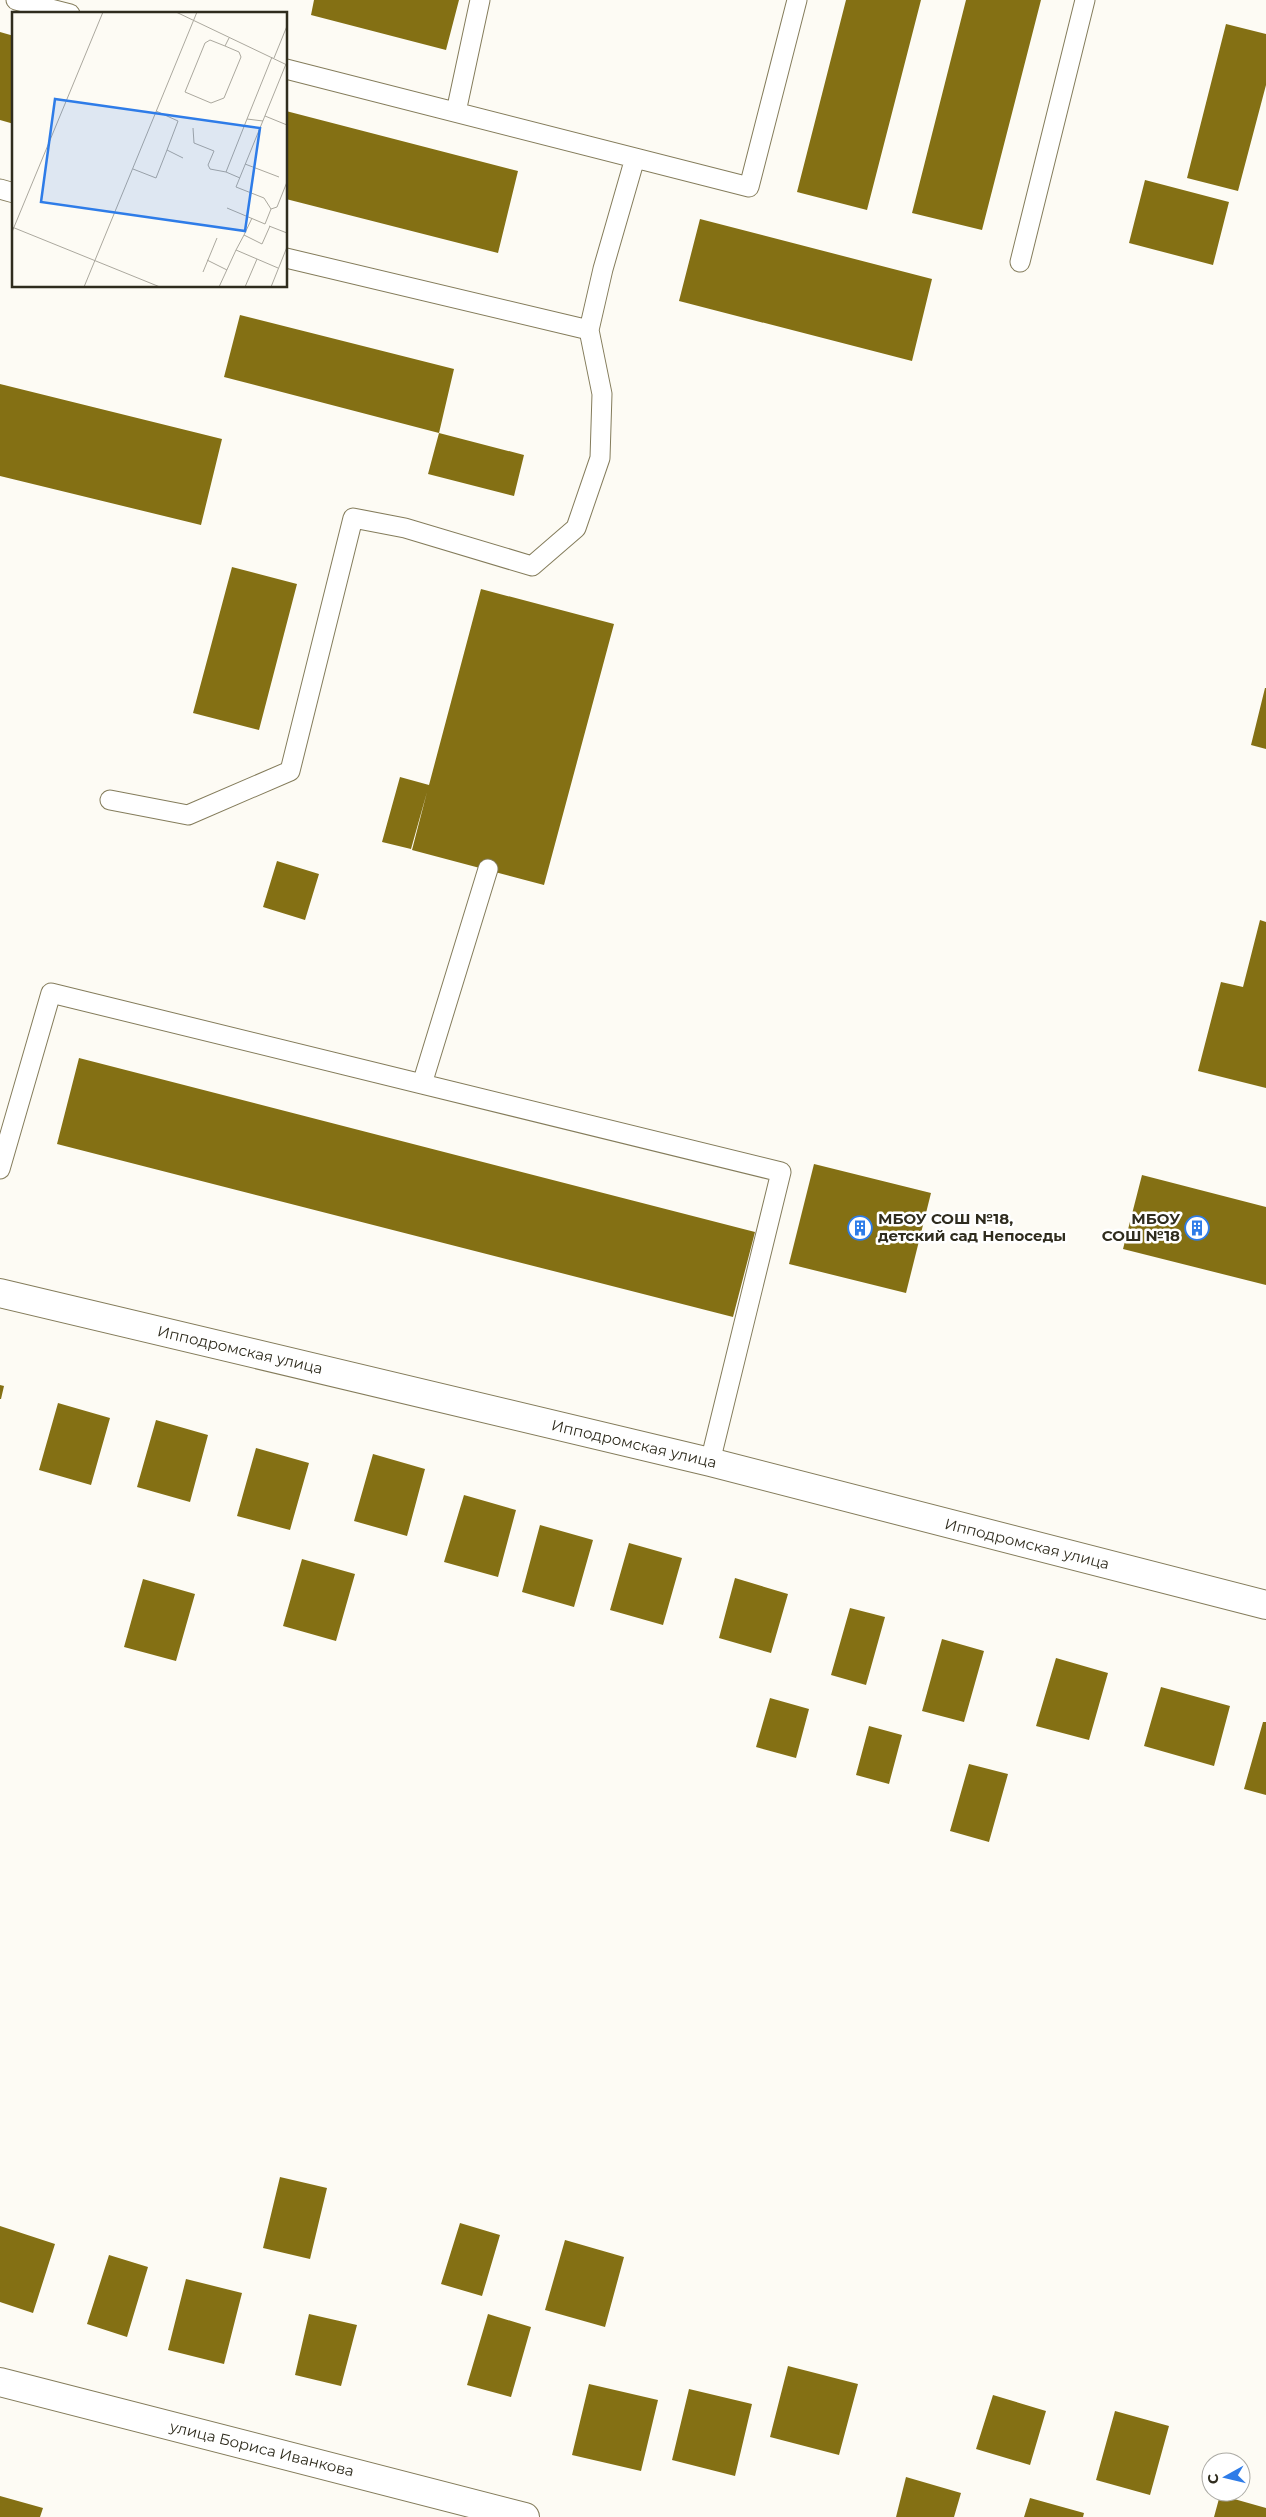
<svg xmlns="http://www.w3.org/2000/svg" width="1266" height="2517" viewBox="0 0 1266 2517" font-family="Montserrat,sans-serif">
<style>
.building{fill:#847014}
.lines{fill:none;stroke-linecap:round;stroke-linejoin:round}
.service-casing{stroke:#847c5b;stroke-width:21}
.minor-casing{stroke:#847c5b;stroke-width:30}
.service{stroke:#fff;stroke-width:19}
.minor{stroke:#fff;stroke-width:28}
.labels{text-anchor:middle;stroke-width:5;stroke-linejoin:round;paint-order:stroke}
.poi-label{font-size:15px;font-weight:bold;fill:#2f2c1e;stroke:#fff;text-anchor:start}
.street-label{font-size:15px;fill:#2f2c1e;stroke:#fff}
.inset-road{fill:none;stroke:#aba89e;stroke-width:1}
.view{fill:#2e7ce8;fill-opacity:0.15;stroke:#2e7ce8;stroke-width:2.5}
.inset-edge{fill:none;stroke:#2f2c1e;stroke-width:2.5}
</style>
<rect width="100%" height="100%" fill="#fdfbf4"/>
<path class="building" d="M314 0H459L446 50 311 15Z
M846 0H921L867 210 797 192Z
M966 0H1041L982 230 912 213Z
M1226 24 1266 34V85L1238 191 1187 178Z
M0 32 14 36V124L0 120Z
M286 111 518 171 498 253 286 199Z
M1145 180 1229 202 1213 265 1129 243Z
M700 219 932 279 912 361 679 301Z
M240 315 454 369 439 433 224 377Z
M0 384 222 439 201 525 0 476Z
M439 433 524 455 514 496 428 474Z
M232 567 297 584 259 730 193 713Z
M481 589 614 624 544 885 412 850 427 792 411 849 382 842 400 777 429 785Z
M1265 688H1266V749L1251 745Z
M277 861 319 874 305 920 263 907Z
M1260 920 1266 922V1088L1198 1071 1221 982 1243 987Z
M79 1058 755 1232 733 1317 57 1144Z
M814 1164 931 1193 906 1293 789 1264Z
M1142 1175 1266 1207V1285L1123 1249Z
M0 1385 4 1386 1 1399H0Z
M58 1403 110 1418 91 1485 39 1470Z
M156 1420 208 1435 190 1502 137 1487Z
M256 1448 309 1463 290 1530 237 1516Z
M373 1454 425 1469 407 1536 354 1521Z
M464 1495 516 1510 498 1577 444 1562Z
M540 1525 593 1540 574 1607 522 1592Z
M629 1543 682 1558 663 1625 610 1610Z
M302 1559 355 1574 336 1641 283 1626Z
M735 1578 788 1594 771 1653 719 1638Z
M143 1579 195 1594 176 1661 124 1647Z
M850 1608 885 1617 866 1685 831 1675Z
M942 1639 984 1651 964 1722 922 1711Z
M1056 1658 1108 1673 1089 1740 1036 1726Z
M1161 1687 1230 1706 1214 1766 1144 1746Z
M770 1698 809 1709 796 1758 756 1747Z
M1263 1722H1266V1795L1244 1789Z
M869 1726 902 1735 889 1784 856 1775Z
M969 1764 1008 1774 989 1842 950 1831Z
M280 2177 327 2188 310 2259 263 2248Z
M460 2223 500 2235 482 2296 441 2284Z
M0 2226 55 2244 33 2313 0 2302Z
M565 2240 624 2257 605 2327 545 2310Z
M109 2255 148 2267 127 2337 87 2324Z
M186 2279 242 2293 224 2364 168 2350Z
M309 2314 357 2325 341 2386 295 2375Z
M488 2314 531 2327 511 2397 467 2385Z
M788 2366 858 2384 839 2455 770 2437Z
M589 2384 658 2400 641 2471 572 2455Z
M689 2389 752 2404 735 2476 672 2460Z
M993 2395 1046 2411 1030 2465 976 2449Z
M1115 2411 1169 2426 1150 2495 1096 2480Z
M906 2477 961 2493 954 2517H896Z
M1220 2495 1266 2508V2517H1214Z
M0 2496 43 2508 40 2517H0Z
M1030 2498 1084 2513 1083 2517H1024Z"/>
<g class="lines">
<g class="service-casing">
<path id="service" d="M16 0 70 14
M286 69 749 187 797 0
M456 112 480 0
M0 189 14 193
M1020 262 1085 0
M589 330 603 269 635 158
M110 800 188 815 290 771 353 518 405 528 532 566 576 528 600 458 602 394 589 330 286 258
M422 1084 781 1172 710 1462
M0 1169 51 993 422 1084 488 869"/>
</g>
<g class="minor-casing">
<path id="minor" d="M0 1293 710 1462 1266 1605
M0 2382 525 2517"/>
</g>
<use href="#service" class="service"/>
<use href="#minor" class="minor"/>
</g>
<defs>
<g id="building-ring" transform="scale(1.25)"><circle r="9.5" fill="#fff" stroke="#2e7ce8" stroke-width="1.5"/><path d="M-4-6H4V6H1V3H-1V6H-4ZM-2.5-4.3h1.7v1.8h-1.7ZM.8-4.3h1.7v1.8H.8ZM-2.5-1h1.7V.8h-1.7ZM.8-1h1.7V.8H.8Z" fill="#2e7ce8"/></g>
</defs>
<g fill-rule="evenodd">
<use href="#building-ring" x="860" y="1228"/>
<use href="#building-ring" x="1197" y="1228"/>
</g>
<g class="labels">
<g class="poi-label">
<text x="878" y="1224">МБОУ СОШ №18,<tspan x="878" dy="17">детский сад Непоседы</tspan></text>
<text x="1180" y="1224" text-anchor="end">МБОУ<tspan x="1180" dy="17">СОШ №18</tspan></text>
</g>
<g class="street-label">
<text transform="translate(240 1350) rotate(13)" y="5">Ипподромская улица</text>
<text transform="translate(634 1444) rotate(13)" y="5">Ипподромская улица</text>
<text transform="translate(1027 1544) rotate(14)" y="5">Ипподромская улица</text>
<text transform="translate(262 2449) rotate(14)" y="5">улица Бориса Иванкова</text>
</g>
</g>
<g transform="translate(12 12)">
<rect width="275" height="275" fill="#fdfbf4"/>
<path class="inset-road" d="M164 0 275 53M213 34 227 40 229 45 212 86 199 91 173 80 193 31 198 28 213 34 217 26M262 46 275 14M144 99 166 109 155 138 171 146M253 104 275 113M235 107 260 45M181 116 182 131 202 139 196 153 198 157 214 160 235 107 251 109M233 152 267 165M121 157 144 166 155 138M214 160 228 166M215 196 253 212 259 197 252 186 224 175 274 52M259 197 265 195 275 170M257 214 275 221M0 215 148 275M0 220 91 0M232 223 240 206M224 238 232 223 250 232 258 214M195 248 215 258M191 260 205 226M72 275 185 0M207 275 224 238 266 256M233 275 245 247M259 275 275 235"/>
<path class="view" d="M43 87 248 116 233 219 29 190Z"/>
<rect width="275" height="275" class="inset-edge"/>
</g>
<g transform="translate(1226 2477) rotate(262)"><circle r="24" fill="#ffffff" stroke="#acaba5"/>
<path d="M0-4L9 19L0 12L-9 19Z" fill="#2e7ce8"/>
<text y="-8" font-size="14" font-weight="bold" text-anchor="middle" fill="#2f2c1e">С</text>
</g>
</svg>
